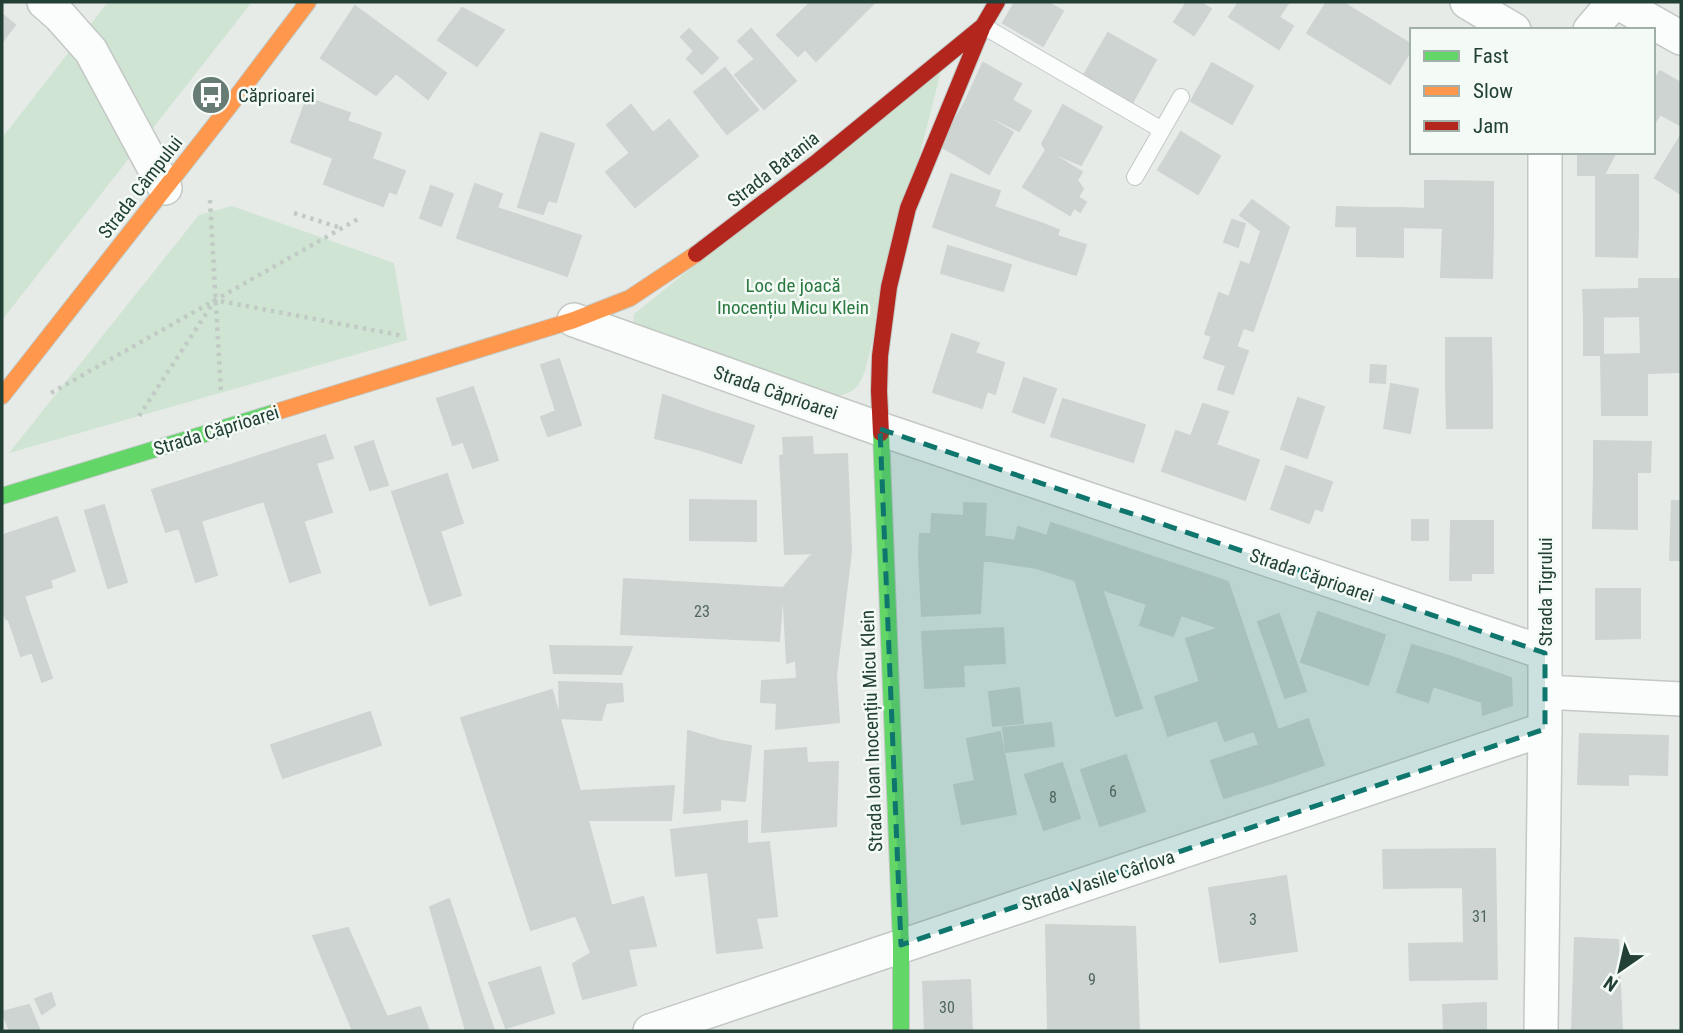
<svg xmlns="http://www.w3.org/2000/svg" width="1683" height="1033" viewBox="0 0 1683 1033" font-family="'Roboto Condensed',sans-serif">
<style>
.green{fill:#cfe4d3}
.building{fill:#ced4d1;stroke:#ced4d1;stroke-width:2}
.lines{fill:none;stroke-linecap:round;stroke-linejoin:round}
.lane-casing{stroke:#c3c8c5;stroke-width:18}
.street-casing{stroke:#c3c8c5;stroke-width:36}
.fast-casing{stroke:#c1c9c5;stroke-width:18}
.slow-casing{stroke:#c1c9c5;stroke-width:18}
.jam-casing{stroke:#c1c9c5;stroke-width:18}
.path{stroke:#c1cbc6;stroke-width:4.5;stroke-dasharray:3.5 5;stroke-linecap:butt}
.lane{stroke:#fbfcfc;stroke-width:16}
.street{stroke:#fbfcfc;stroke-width:33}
.fast{stroke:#63d668;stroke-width:16}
.slow{stroke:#ff974d;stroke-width:16}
.jam{stroke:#b3261e;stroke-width:16}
.marked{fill:#0f766e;fill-opacity:0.2;stroke:#0f766e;stroke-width:5;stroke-dasharray:14 9;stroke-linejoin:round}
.labels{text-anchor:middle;stroke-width:5;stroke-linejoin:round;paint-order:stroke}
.number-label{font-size:16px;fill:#4e665d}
.poi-label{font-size:19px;fill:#224035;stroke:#f4faf6;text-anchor:start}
.street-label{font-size:19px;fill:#224035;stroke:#f4faf6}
.park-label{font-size:19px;fill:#2b7840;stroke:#f4faf6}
</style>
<rect width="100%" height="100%" fill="#e6ebe8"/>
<path class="green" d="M108 2H252L2 320V138Z
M942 67 865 371C858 388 855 392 837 396L639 329 633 325 634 314Z
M232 206 394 263 407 340 9 453 199 215Z"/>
<path class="building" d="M811 2H875L816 61 805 49 798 56 777 35Z
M1015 2H1047L1063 11 1043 46 1003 23Z
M1187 2H1200L1211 9 1194 35 1174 22Z
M1239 2H1289L1279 17 1293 26 1279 49 1229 17Z
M1327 2H1342L1412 45V49L1390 84 1307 33Z
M355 6 446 73 428 99 396 73 376 95 321 58Z
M462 8 504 30 477 66 438 40Z
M2 14 15 25 2 42Z
M689 29 718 58 702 74 687 59 694 51 681 37Z
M751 29 796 81 764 109 735 75 755 59 738 41Z
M1108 33 1156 60 1132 103 1084 75Z
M983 63 1021 84 1012 100 1031 111 1019 131 964 104Z
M1212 63 1253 86 1232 124 1191 101Z
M725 68 758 110 727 134 694 92Z
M1660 71 1681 83 1680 125 1660 114 1653 126V83Z
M307 98 350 113 333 158 291 142Z
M964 104 1013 132 989 174 940 146Z
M631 105 653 133 669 120 698 156 635 207 606 172 630 153 607 125Z
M1063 105 1102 127 1081 165 1046 150 1042 144Z
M347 121 381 133 358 197 324 184Z
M1181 132 1220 156 1198 194 1158 170Z
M541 133 574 144 556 202 548 200 543 214 518 207Z
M1681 135V194L1655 178Z
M1046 150 1082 172 1077 180 1083 189 1078 197 1086 202 1080 212 1074 208 1070 215 1023 187Z
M1597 152H1616L1604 175H1578V154H1597Z
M372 159 405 171 396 194 389 191 383 206 358 197Z
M951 174 1000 191 994 207 1038 222 1025 259 933 227Z
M1596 175H1638V234H1596Z
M1425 181H1443V228L1403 227V208L1425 209Z
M1443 181 1493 182V229L1443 228Z
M475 184 502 194 497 208 581 236 567 276 457 238Z
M431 186 453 194 441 226 420 218Z
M1252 200 1289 227 1273 273 1250 265 1261 231 1240 215Z
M1337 207 1368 208 1367 227 1336 226Z
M1368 208H1403V227H1367Z
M1232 220 1245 224 1238 247 1224 242Z
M1038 222 1059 230 1057 236 1086 245 1076 275 1025 259Z
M1357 226 1403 227V257L1357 256Z
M1443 228 1493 229 1492 278 1441 277Z
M1596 234H1638L1637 257 1596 256Z
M948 246 1011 265 1003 291 941 273Z
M1241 262 1273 273 1253 331 1211 317 1219 293 1229 297Z
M1639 279H1681V354L1641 355Z
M1640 289V316L1584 317 1583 290Z
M1603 316V355H1584V317Z
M1211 317 1243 328 1237 345 1205 334Z
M952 334 979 343 975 353 1004 363 995 394 987 391 982 408 933 392Z
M1211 338 1248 351 1241 371 1204 358Z
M1446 338H1491L1492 386H1446Z
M1647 354V415H1602L1601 355Z
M1647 354H1681V372L1647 373Z
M559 359 581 425 548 436 541 417 556 411 541 365Z
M1371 365 1386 366 1385 383 1370 382Z
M1226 366 1241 371 1233 394 1218 389Z
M1024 378 1056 389 1044 423 1013 412Z
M1391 384 1418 389 1410 433 1384 428Z
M1446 386H1492V428H1447Z
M473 387 489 433 453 445 437 399Z
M663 395 708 411 701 450 655 438Z
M1298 398 1324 407 1307 458 1281 449Z
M1063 399 1104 412 1092 449 1051 436Z
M1203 404 1228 412 1216 445 1191 436Z
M708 411 754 426 741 463 701 450Z
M1104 412 1145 425 1133 462 1092 449Z
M1176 431 1216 445 1202 485 1162 471Z
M489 433 498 460 473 468 463 441Z
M325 435 333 458 316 463 332 512 303 521 280 449Z
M812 437 813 455 847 454 851 552 785 554 780 456 784 455 783 438Z
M373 441 388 485 370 490 355 447Z
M1594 441 1651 442 1650 472H1594Z
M1216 445 1259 460 1245 500 1202 485Z
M280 449 320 572 290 582 264 501 201 521 187 479Z
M1286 466 1332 482 1322 511 1315 508 1309 523 1271 509Z
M1594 472H1637V529L1593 528Z
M447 474 463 523 440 531 461 595 430 605 392 492Z
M187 479 201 521 166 532 152 490Z
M690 500 756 501V541L690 540Z
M1672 501H1681V560H1670Z
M964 503 986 504 983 560 919 556 920 534H931L932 514 964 516Z
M104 505 127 582 108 588 85 511Z
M57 517 75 571 50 580 52 587 24 596 4 535Z
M1412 520H1428V540H1412Z
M201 521 217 575 196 582 179 528Z
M1451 521H1493V573H1471V580H1450Z
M1051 523 1199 572 1219 628 1181 615 1173 636 1140 625 1147 604 1037 568Z
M1018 527 1047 536 1037 568 983 560 984 536 1015 541Z
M4 535 21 585 2 592V536Z
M851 552 836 676 797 679 796 660 787 663 783 588 813 553Z
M919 556 983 560 980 613 922 616Z
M1199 572 1228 582 1265 691 1243 698Z
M624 579 783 588 779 641 621 634Z
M1075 580 1102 589 1142 708 1116 716Z
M21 585 29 611 6 619 2 607V592Z
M1596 589H1640V638L1596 639Z
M29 611 42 649 21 656 8 618Z
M1318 612 1385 635 1368 685 1301 662Z
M1279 614 1291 648 1270 655 1258 622Z
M1003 628 1005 663 963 665 964 686 925 688 922 632Z
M1219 628 1234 670 1200 682 1186 639Z
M1412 645 1449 656 1439 688 1433 686 1428 702 1397 692Z
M550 646 632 647 621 674 554 673Z
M1291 648 1306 691 1285 698 1270 655Z
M42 649 52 678 42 682 32 652Z
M1449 656 1511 678 1512 705 1483 715 1482 702 1439 688Z
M1234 670 1254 731 1225 741 1217 720 1168 736 1155 697Z
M836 676 839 722 776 729 777 703 761 702 762 681Z
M559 682 622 684 623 701 606 703 601 720 560 718Z
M1019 688 1023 723 993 726 989 692Z
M552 690 611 904 531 930 461 718Z
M1265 691 1278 730 1308 719 1324 765 1272 783 1243 698Z
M370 712 381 745 283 778 271 745Z
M1051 723 1054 746 1006 752 1003 728Z
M688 731 722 741 720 810 684 813Z
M1000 732 1016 814 962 824 954 785 975 781 967 739Z
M1580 734 1668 736 1667 775 1628 774V785L1578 784Z
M722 741 751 746 745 801 720 799Z
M1259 745 1272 783 1224 798 1211 761Z
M806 748 807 763 838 762 836 826 762 832 765 751Z
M1126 755 1145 811 1100 826 1081 770Z
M1062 763 1080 818 1044 830 1025 775Z
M674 786 671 820H588L580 791Z
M747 821V844L756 918 762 948 717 953 708 872 676 876 671 830Z
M769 842 777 916 756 918 747 844Z
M1495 849 1497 979 1410 980 1409 944 1464 943 1463 887 1384 888 1383 850Z
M1286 876 1297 951 1220 962 1209 888Z
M643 897 656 946 628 949 636 985 583 999 573 964 591 953 576 916Z
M449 899 473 969 449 972 430 907Z
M1046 925 1135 927 1139 1031H1048Z
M348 928 387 1017 420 1007 429 1031H353L313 936Z
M1575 938 1618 940 1622 1031H1572Z
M540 967 554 1013 506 1028 489 983Z
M473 969 494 1030 492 1031H466L449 972Z
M970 980 972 1031H925L923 982Z
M51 993 55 1005 42 1014 35 999Z
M1486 1003V1031H1444L1443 1005Z
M29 1005 40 1031H10L2 1012Z"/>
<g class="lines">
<g class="lane-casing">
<path id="lane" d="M983 26 1162 130
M1135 177 1181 97"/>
</g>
<g class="street-casing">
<path id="street" d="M44 2 60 16 91 51 165 188
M1467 2 1514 30
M1617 2 1681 38
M1590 30 1614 2
M574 320 880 429 1545 653
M1545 692 1681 699
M650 1031 1545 729
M1541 1031 1545 729V152"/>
</g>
<g class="fast-casing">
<path id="fast" d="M881 433 901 945V1031
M2 496 276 412"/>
</g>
<g class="slow-casing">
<path id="slow" d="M2 396 228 108 308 2
M276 412 574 320 630 298 696 254"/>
</g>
<g class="jam-casing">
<path id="jam" d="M696 254 818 161 983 26
M881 433 879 391 880 356 889 287 908 208 983 26 997 2"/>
</g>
<path class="path" d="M210 200 221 393
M294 213 341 228
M51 393 358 219
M139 416 215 300 404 336"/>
<use href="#lane" class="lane"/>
<use href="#street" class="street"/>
<use href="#fast" class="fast"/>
<use href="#slow" class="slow"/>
<use href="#jam" class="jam"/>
</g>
<path class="marked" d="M880 429 1545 653V729L901 945Z"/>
<defs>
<g id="bus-disc" transform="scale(2.0125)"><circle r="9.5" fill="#677c74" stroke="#f4faf6"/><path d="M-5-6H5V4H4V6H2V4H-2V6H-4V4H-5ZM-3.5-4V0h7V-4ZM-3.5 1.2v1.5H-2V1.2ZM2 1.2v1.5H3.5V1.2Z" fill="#fff"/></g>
</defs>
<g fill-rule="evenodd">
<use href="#bus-disc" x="211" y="95"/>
</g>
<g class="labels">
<g class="number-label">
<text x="702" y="617">23</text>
<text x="1113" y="797">6</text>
<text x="1053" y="803">8</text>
<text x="1480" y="922">31</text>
<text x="1253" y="925">3</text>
<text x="1092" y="985">9</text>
<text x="947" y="1013">30</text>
</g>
<g class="poi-label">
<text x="238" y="102">Căprioarei</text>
</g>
<g class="street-label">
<text transform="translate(773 169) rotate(-38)" y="7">Strada Batania</text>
<text transform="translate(140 187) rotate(-52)" y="7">Strada Câmpului</text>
<text transform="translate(776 392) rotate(19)" y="7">Strada Căprioarei</text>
<text transform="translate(216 430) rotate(-17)" y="7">Strada Căprioarei</text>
<text transform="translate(1312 575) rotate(19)" y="7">Strada Căprioarei</text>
<text transform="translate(1545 592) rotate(-90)" y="7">Strada Tigrului</text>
<text transform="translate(871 731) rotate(-92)" y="7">Strada Ioan Inocențiu Micu Klein</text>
<text transform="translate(1098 880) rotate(-18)" y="7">Strada Vasile Cârlova</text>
</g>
<g class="park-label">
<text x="793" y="292">Loc de joacă<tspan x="793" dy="22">Inocențiu Micu Klein</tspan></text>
</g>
</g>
<rect width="1683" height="1033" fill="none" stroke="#224035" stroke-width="7"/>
<rect x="1410" y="28" width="245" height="126" fill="#f4faf6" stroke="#a0b0a9" stroke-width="2"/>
<rect x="1424" y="51" width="35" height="10" fill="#63d668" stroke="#a0b0a9" stroke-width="2"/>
<text x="1473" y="63" font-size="21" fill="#224035">Fast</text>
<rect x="1424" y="86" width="35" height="10" fill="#ff974d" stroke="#a0b0a9" stroke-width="2"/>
<text x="1473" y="98" font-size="21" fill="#224035">Slow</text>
<rect x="1424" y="121" width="35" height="10" fill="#b3261e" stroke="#a0b0a9" stroke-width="2"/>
<text x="1473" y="133" font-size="21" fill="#224035">Jam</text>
<g transform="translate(1620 970) rotate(214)" stroke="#f4faf6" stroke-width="5" paint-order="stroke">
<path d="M0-5L12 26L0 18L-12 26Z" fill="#224035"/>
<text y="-10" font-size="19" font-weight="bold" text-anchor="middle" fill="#224035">N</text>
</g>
</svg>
